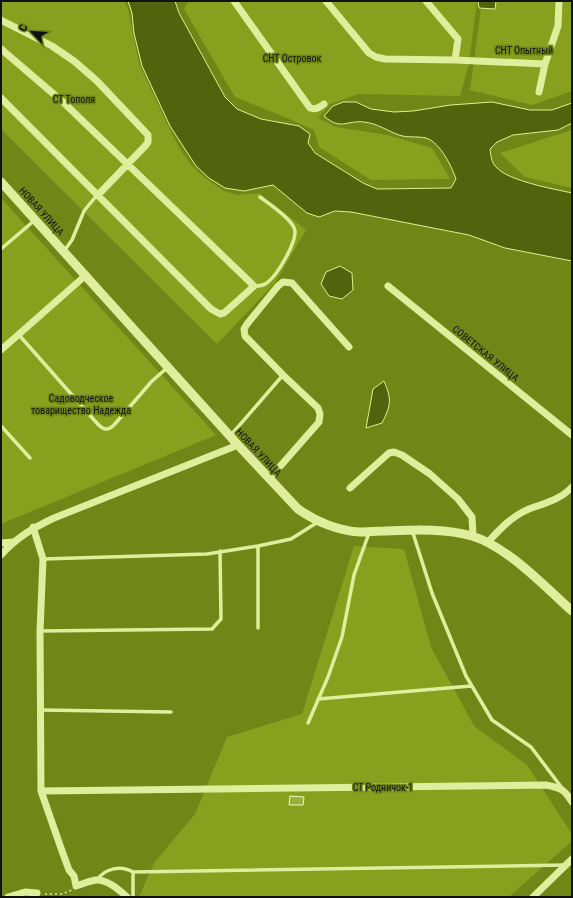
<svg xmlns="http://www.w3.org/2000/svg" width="573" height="898" viewBox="0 0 573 898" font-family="'Roboto Condensed',sans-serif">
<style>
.green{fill:#89a01f}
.water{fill:#52630e;stroke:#e0f08e}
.building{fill:#99ae3b;stroke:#f0fac2}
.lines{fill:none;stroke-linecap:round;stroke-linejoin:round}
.path{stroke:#dfed9c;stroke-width:1.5;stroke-dasharray:2 3;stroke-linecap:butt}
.service{stroke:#dfed9c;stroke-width:3.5}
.minor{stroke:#dfed9c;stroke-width:7}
.tertiary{stroke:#dfed9c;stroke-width:9}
.labels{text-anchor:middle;stroke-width:3;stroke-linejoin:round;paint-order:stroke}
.park-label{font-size:10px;fill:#111;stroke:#718617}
.street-label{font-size:10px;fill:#111;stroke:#718617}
</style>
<rect width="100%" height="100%" fill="#718617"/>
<path class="green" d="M6 1H124L128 9 139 64 169 128 180 149 192 166 205 178 224 191 237 195 259 193 306 230 275 283 217 344 1 129V2Z
M189 1H477L469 63 460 96 359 94 330 104 318 118 336 127 387 135 432 148 450 179 371 180 319 147 314 130 287 118 235 97 184 9Z
M482 1H572V91L532 105 470 90Z
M572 130V188L525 177 500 153Z
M1 198 216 435 1 524Z
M354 546 404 549 431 647 474 726 527 765 572 834V841L511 895V897H139L154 863 195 814 227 737 302 714Z"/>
<path class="water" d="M128 1H175L179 13 225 97 237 109 261 119 299 126 310 134 308 143 315 153 363 183 377 189 451 188 456 179C452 167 440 142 426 138 417 136 407 138 399 135 388 131 376 123 364 122 346 120 341 131 324 116L333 106 343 102H356L371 109 394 112 413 111 451 105 492 102 530 110H552L572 103V123L558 130 513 135 497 142 490 149C491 155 491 162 496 167 508 181 554 189 572 193V261L505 248 469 235 351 212 335 211 319 217 307 213 273 185 244 191 225 188 209 178 196 166 170 126 142 66 134 33 132 13Z
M478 1H496L495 9 479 8Z
M340 266 352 273 353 290 342 299 329 296 321 284 326 272Z
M384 381C392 400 391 405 382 423L366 428 373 389Z"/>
<path class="building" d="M290 796 304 797 303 805H289Z"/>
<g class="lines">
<path class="path" d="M45 894H62L72 890"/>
<path class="service" d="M1 249 35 220
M64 251 72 240 84 211 97 195
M254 286C259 286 264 286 268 282 278 274 296 243 295 231 294 220 268 203 260 197
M19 335 95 421C101 428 106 433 114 425L152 381 167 368
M1 426 30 458
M231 435 283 375
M412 530 432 593 466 676 492 720 531 747 562 788
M258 546V628
M43 559 207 554 258 546 291 539 318 522
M40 631 212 629 221 619 220 551
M318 699 471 686
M41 710 171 712
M308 723 328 677 342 637 354 575 369 533
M97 880C105 868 121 865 133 872L565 865
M133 897V872"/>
<path class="minor" d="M234 1 310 108C316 110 320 107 324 104
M326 1 369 53 376 57 385 59 455 60 545 64
M426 1 458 39 455 60
M1 20 52 46 74 61 97 81 148 135V142L146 145 98 195
M1 49 63 102 254 286 224 313 220 314 211 309 1 98
M539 92 545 64 558 26 559 1
M388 286 572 435
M1 350 86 275
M269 479 319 422 320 414 318 408 283 375 245 336 244 329 247 324 278 286 283 282 292 283 349 347
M350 488 389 453 394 452 402 455 430 474 458 499 472 517 473 536
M33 527 43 559 40 631 41 791 62 851 69 870 74 876 76 886C83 884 89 881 96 880 107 879 119 890 127 897
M488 542C500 529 512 516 529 509 545 503 560 500 572 487
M1 543 13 542
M1 555C17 537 33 528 54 518L238 445
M41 791 546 785C561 788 564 789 572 802
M8 897 25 892 37 893
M533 897 572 859"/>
<path class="tertiary" d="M1 182 238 445 298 509C315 521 338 531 360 532 368 532 376 531 384 531 413 530 444 528 472 536 508 547 544 586 572 611"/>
</g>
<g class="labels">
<g class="park-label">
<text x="524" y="54">СНТ Опытный</text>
<text x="292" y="62">СНТ Островок</text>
<text x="74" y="103">СТ Тополя</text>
<text x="81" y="402">Садоводческое<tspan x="81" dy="12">товарищество Надежда</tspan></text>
<text x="383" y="791">СТ Родничок-1</text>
</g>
<g class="street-label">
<text transform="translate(42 211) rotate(48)" y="4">НОВАЯ УЛИЦА</text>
<text transform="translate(486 353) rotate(39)" y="4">СОВЕТСКАЯ УЛИЦА</text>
<text transform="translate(259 452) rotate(47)" y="4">НОВАЯ УЛИЦА</text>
</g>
</g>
<rect width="573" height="898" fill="none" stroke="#111111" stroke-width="4"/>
<g transform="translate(32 32) rotate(295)" stroke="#718617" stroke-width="3" paint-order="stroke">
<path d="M0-3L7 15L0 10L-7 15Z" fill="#111111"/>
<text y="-6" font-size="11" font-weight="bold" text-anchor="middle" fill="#111111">С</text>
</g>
</svg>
